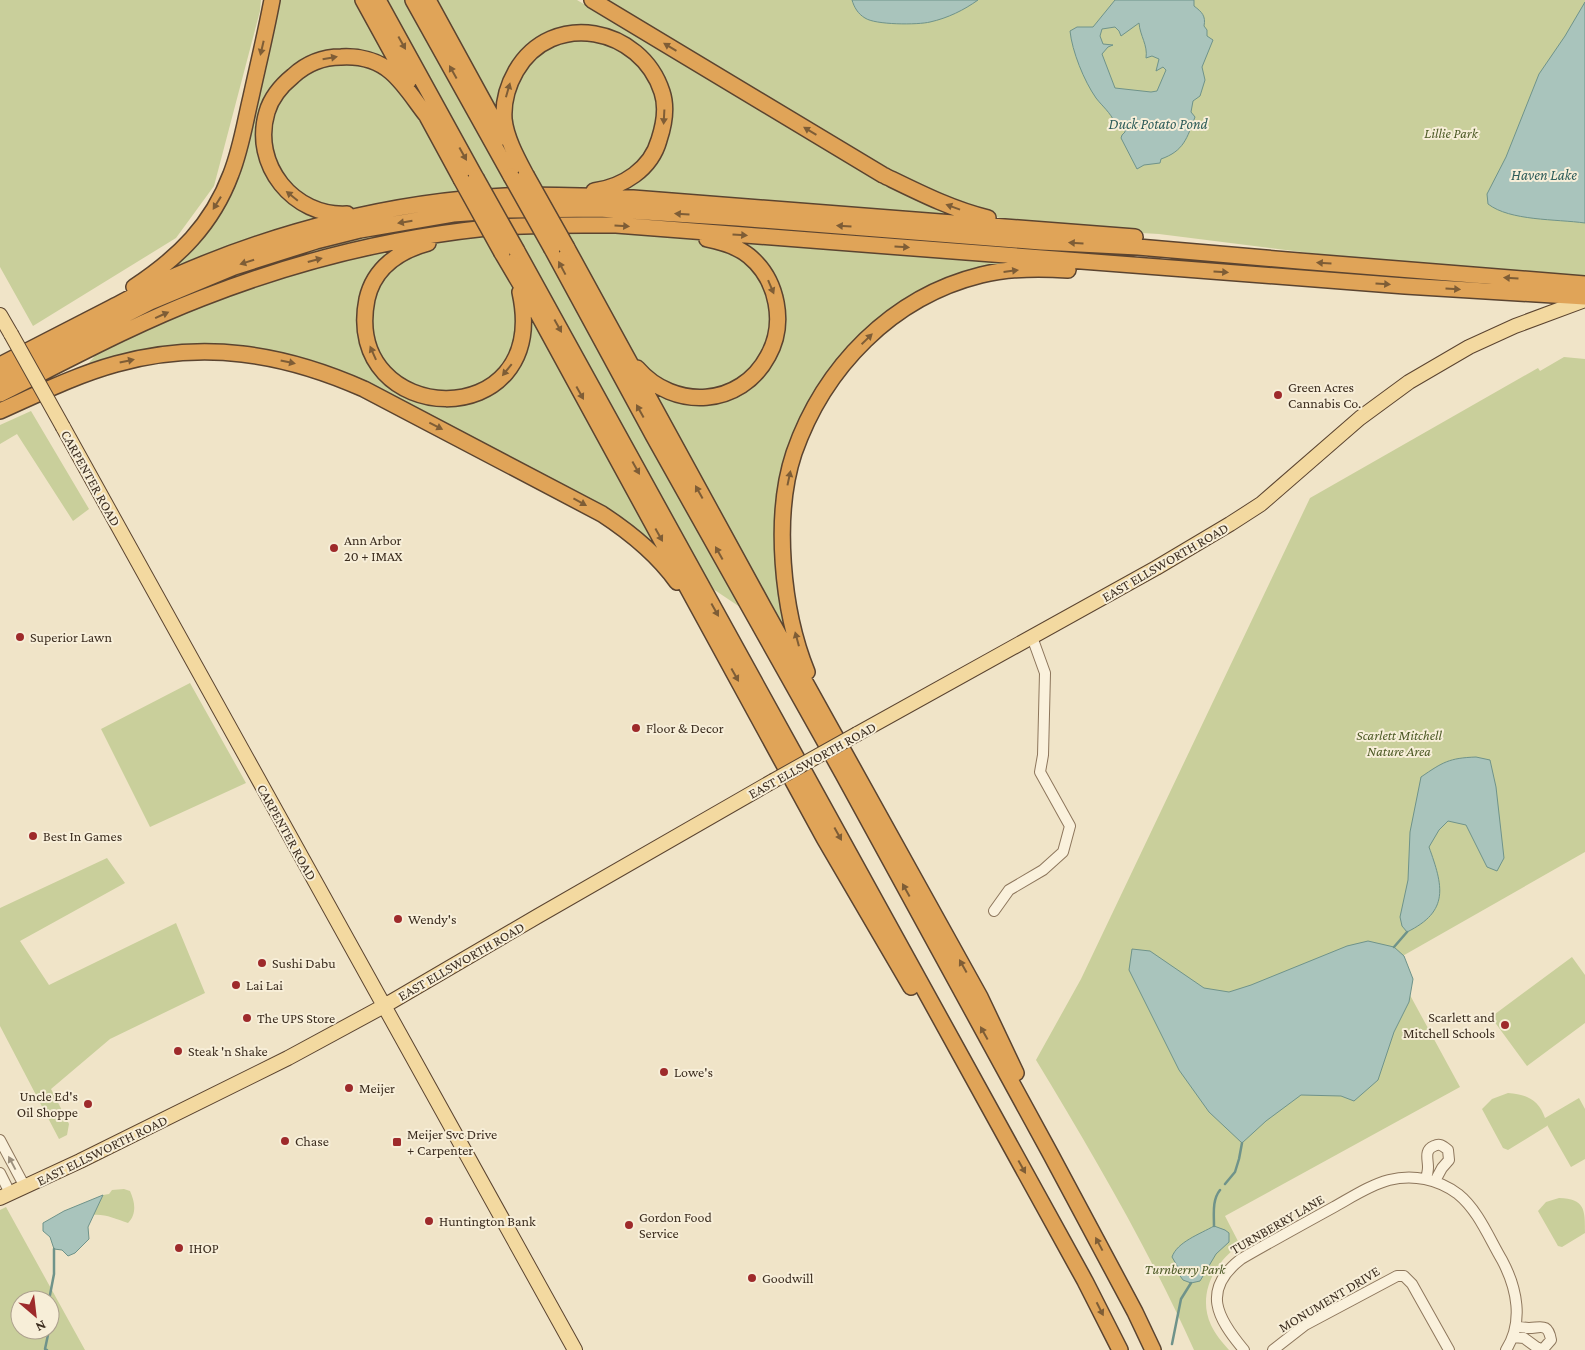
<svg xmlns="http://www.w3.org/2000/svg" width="1585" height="1350" viewBox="0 0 1585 1350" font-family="'Crimson Pro',serif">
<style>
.green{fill:#c9cf9b;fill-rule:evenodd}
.water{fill:#a9c4bc;stroke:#6f938a;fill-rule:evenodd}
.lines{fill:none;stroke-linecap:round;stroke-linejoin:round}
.stream{stroke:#6f938a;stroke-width:2.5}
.minor-casing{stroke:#8d765c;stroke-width:12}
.major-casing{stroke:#5b4430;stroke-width:16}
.highway-casing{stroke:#5b4430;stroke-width:18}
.minor{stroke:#faf1dc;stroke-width:10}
.major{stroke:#f3d9a0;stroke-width:14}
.highway{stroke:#e0a458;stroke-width:15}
.major-bridge-casing{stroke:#5b4430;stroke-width:16;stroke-linecap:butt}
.highway-bridge-casing{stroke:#5b4430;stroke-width:18;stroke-linecap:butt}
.major-bridge{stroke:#f3d9a0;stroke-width:14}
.highway-bridge{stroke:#e0a458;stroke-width:15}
.oneway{fill:#7e5d36}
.oneway2{fill:#9c907e}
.poi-dot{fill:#9e2a2b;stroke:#f7eed8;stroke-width:2}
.labels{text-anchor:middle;stroke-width:4;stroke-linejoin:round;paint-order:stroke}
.park-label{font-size:14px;font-style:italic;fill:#4d5a26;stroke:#f7eed8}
.poi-label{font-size:14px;fill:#3d2e20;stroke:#f7eed8;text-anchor:start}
.street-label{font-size:14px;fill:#3d2e20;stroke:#f7eed8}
.water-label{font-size:15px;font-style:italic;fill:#2f5d5a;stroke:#f7eed8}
</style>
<rect width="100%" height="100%" fill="#f0e4c8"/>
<path class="green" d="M0 0H261L260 11 214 186 176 238 33 326 0 267Z
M276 0H577L885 184 958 215 1022 263 970 272 906 298 850 343 804 411 781 484 791 641 662 555 376 388 180 346 88 364 165 273 232 190Z
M598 0H1585V276L1341 257 1159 234 1071 229 1007 220 989 215 930 194Z
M1564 357 1585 359V852L1392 962 1460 1087 1225 1216 1240 1245C1214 1262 1197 1295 1211 1325 1215 1334 1222 1342 1229 1350H1194C1149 1250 1093 1154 1036 1060L1081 979 1310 498 1538 368 1540 371Z
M31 411 89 509 73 521 17 434 0 444V425Z
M190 683 246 783 150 827 101 729Z
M107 858 125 883 20 941 49 985 176 923 205 993 110 1039 51 1089 69 1124 67 1135 59 1139 0 1026V908Z
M1572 957 1585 975V1023L1527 1066 1491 1017Z
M1508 1093C1526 1094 1539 1100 1545 1118L1579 1098 1585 1109V1159L1571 1167 1547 1125V1126L1508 1150 1503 1148 1482 1109 1492 1099Z
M124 1189 130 1191C135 1202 137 1214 128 1223 115 1219 106 1214 93 1215L103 1195 109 1194 112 1190Z
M1559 1198C1585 1199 1585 1209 1585 1233L1562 1247 1558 1246 1538 1211 1546 1202Z
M6 1207 85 1350H0V1210ZM20 1300H50V1330H20Z"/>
<path class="water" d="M852 0H978C964 10 948 18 930 22 918 25 875 25 865 18 858 14 854 7 852 0Z
M1115 0H1194V6C1202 12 1206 16 1204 26L1207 30V36L1213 40 1202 67 1205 80 1200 96 1193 101 1191 112 1195 117C1187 138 1184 151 1161 159L1160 163 1144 165 1137 169 1121 138 1122 135 1125 132V124L1115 123C1110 112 1103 107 1096 98 1084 81 1072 51 1070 31L1077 27H1093ZM1139 23C1140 36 1148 45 1146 58L1152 56 1159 59 1156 71 1163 67 1166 70 1157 91 1151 92 1115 88 1102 54 1108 47 1113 45 1103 44 1100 36 1102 29 1115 27 1119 31 1121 36Z
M1585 2V223C1556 219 1510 221 1488 204L1487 194 1506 157 1539 74 1565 36Z
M1476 757 1490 760 1496 787 1504 858 1497 871 1487 867 1466 825 1448 821 1439 830 1429 847C1443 886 1450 911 1407 932L1402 926 1400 917 1408 880 1410 832 1421 777C1443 762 1449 758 1476 757Z
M1368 941 1394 947 1404 956 1413 979 1409 1002 1394 1032 1378 1080 1354 1101 1341 1096 1301 1095 1266 1121 1242 1143 1209 1112 1179 1070 1129 970 1132 949 1150 951 1204 988 1229 992 1251 985 1347 946Z
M103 1195 88 1227 89 1239 75 1253 68 1256 62 1250 54 1249 50 1237 43 1231V1223L64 1211Z
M1214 1226 1225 1230 1229 1233V1242L1216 1254 1200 1281 1191 1283 1183 1280 1178 1273 1179 1269 1172 1257C1177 1242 1200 1234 1214 1226Z"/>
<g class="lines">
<path class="stream" d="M1394 947 1407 932
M1225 1184 1235 1172 1239 1159 1242 1143
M1214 1226C1214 1214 1212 1200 1220 1190
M49 1300 54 1274V1249
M1172 1344 1181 1299 1191 1283
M47 1350 45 1349 49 1330"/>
<g class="minor-casing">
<path id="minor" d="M994 911 1009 890 1043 870 1063 852 1070 826 1040 772 1043 755 1045 673 1032 637
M0 1140 25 1187
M0 1173 10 1193
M1426 1179C1427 1175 1428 1171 1428 1167 1428 1159 1424 1150 1434 1146 1440 1143 1443 1146 1448 1150L1449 1160 1442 1168 1435 1181
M1513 1337 1524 1338 1539 1349 1544 1348 1551 1340C1548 1322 1540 1328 1529 1328 1525 1328 1520 1327 1516 1326
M1244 1350C1217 1318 1201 1290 1241 1259 1272 1241 1303 1224 1334 1207 1352 1197 1370 1185 1389 1180 1413 1174 1438 1179 1458 1194 1478 1210 1489 1238 1502 1260 1517 1288 1524 1322 1506 1350
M1273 1350 1305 1325 1397 1276H1404L1412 1284 1449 1350"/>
</g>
<g class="major-casing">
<path id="major" d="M0 315 11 334
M63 427 575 1350
M857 734 1156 568 1230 524 1261 504 1360 418 1409 382 1469 347 1515 326 1585 300
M0 1198 80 1161 288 1058 384 1006 538 916 773 781"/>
</g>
<g class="highway-casing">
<path id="highway" d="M363 0 408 82
M378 0 476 178
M413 0 511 176
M428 0 503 137
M592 0 883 175C918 192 951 209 988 218
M423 109 461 179
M526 175C517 158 506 138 504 119 503 102 508 85 516 71 552 9 641 27 662 92 667 107 664 125 659 140 651 169 623 187 594 191
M347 214C294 217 251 165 267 112 271 98 282 85 293 76 306 64 323 57 341 57 358 56 377 60 391 72 405 84 415 101 427 116
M428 243C399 251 374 268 367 299 341 428 552 438 520 292
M567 248 764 608 980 997 1016 1073
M552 249 654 437 843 774 1050 1153 1135 1312 1153 1350
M517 251 1085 1281 1120 1350
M502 253 538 314 824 838 911 987
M134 287C178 258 212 225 231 174 241 149 245 122 251 97 258 65 266 32 272 0
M0 365C37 346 74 327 111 308 132 297 154 285 175 276 277 231 394 201 505 196 548 194 590 196 633 198L1135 237
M637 368C674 411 741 407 768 356 786 324 778 280 749 256 737 246 722 242 707 239
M0 379 150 302 234 267 316 241 360 230 453 214 509 210 599 209 737 218 1041 242 1138 247 1299 261 1585 284
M0 394C66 361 132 325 202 298 294 262 389 238 487 228 530 224 573 225 616 225L1405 286 1585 297
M0 411C38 394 76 375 116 364 203 340 283 353 364 389L602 514C631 533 657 554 677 582
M807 672C782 611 773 516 794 453 824 367 892 297 981 275 1009 268 1039 268 1068 270"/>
</g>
<use href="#minor" class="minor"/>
<use href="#major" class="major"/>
<use href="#highway" class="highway"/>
<g class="major-bridge-casing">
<path id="major-bridge" d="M11 334 63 427
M773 781 857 734"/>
</g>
<g class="highway-bridge-casing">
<path id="highway-bridge" d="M526 175 567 248
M511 176 552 249
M476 178 517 251
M461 179 502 253"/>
</g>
<use href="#major-bridge" class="major-bridge"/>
<use href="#highway-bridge" class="highway-bridge"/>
</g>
<defs><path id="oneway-solid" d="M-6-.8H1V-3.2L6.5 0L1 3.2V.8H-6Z" transform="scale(1.25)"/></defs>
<g class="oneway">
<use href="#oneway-solid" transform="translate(402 43) rotate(61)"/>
<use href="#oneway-solid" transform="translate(670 47) rotate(-149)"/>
<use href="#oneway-solid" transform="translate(262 48) rotate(103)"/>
<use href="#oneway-solid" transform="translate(330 58) rotate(-10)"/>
<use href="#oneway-solid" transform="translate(453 72) rotate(-119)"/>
<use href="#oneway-solid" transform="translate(508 90) rotate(-74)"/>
<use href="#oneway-solid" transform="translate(664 117) rotate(93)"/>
<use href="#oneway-solid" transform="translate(810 131) rotate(-149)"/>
<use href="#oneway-solid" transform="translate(463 154) rotate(61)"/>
<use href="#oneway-solid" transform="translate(292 196) rotate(-141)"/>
<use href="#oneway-solid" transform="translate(217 203) rotate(122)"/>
<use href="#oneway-solid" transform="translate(953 207) rotate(-160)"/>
<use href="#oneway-solid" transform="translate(682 214) rotate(-176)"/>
<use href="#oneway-solid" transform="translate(405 222) rotate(171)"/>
<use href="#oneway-solid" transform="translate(622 226) rotate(4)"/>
<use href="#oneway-solid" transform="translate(844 226) rotate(-176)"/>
<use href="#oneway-solid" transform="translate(740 235) rotate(4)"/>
<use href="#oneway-solid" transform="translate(1076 243) rotate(-177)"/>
<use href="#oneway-solid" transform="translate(902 247) rotate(4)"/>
<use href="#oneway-solid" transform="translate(315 260) rotate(-15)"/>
<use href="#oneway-solid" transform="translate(247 262) rotate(162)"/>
<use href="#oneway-solid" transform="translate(1324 263) rotate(-176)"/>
<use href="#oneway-solid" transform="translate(562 268) rotate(-118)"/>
<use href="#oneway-solid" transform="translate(1011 271) rotate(-7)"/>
<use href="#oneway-solid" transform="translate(1221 272) rotate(4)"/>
<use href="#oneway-solid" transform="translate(1511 278) rotate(-176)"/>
<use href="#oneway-solid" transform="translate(1383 284) rotate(4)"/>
<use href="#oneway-solid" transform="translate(771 287) rotate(67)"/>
<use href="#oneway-solid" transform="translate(1453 289) rotate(4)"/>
<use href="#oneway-solid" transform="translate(162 315) rotate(-24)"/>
<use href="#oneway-solid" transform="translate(558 326) rotate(61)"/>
<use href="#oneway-solid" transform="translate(867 339) rotate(-44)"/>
<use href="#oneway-solid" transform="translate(373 353) rotate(-114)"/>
<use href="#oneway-solid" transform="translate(127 361) rotate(-12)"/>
<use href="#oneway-solid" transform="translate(288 362) rotate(12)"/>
<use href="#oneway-solid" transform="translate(507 370) rotate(129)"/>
<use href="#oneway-solid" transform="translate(580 393) rotate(61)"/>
<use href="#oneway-solid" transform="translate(640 411) rotate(-119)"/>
<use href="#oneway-solid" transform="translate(436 426) rotate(27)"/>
<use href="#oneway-solid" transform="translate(636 468) rotate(61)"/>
<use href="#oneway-solid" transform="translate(789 478) rotate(-78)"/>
<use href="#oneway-solid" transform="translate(699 492) rotate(-119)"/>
<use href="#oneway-solid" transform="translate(580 502) rotate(29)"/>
<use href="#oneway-solid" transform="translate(659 535) rotate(61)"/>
<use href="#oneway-solid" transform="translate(719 553) rotate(-119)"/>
<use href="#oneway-solid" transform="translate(715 610) rotate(61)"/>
<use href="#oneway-solid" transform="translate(797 639) rotate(-105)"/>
<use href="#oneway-solid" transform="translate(735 675) rotate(61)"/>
<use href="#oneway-solid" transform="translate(838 834) rotate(61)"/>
<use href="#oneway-solid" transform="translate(906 890) rotate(-119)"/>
<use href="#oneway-solid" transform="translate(963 966) rotate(-119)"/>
<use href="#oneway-solid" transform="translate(984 1033) rotate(-119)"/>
<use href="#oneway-solid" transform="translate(1022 1167) rotate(61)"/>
<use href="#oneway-solid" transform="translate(1099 1244) rotate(-118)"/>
<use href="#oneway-solid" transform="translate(1100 1309) rotate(63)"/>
</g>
<use class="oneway2" href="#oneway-solid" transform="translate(12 1163) rotate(-118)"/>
<g class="poi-dot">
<circle cx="1278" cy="395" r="5"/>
<circle cx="334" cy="548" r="5"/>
<circle cx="20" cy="637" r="5"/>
<circle cx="636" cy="728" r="5"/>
<circle cx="33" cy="836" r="5"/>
<circle cx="398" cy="919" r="5"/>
<circle cx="262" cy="963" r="5"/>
<circle cx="236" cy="985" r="5"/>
<circle cx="247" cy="1018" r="5"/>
<circle cx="1505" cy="1025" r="5"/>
<circle cx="178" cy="1051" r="5"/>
<circle cx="664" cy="1072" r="5"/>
<circle cx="349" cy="1088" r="5"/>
<circle cx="88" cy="1104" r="5"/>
<circle cx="285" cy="1141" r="5"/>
<rect x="392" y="1137" width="10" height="10" rx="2.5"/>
<circle cx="429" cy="1221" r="5"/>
<circle cx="629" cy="1225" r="5"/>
<circle cx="179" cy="1248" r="5"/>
<circle cx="752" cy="1278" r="5"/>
</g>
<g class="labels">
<g class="park-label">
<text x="1451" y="138">Lillie Park</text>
<text x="1399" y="740">Scarlett Mitchell<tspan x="1399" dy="16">Nature Area</tspan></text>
<text x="1185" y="1274">Turnberry Park</text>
</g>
<g class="poi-label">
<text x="1288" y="392">Green Acres<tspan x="1288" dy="16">Cannabis Co.</tspan></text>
<text x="344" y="545">Ann Arbor<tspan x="344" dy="16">20 + IMAX</tspan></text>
<text x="30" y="642">Superior Lawn</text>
<text x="646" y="733">Floor &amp; Decor</text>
<text x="43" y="841">Best In Games</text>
<text x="408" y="924">Wendy's</text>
<text x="272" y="968">Sushi Dabu</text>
<text x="246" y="990">Lai Lai</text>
<text x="1495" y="1022" text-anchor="end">Scarlett and<tspan x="1495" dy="16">Mitchell Schools</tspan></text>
<text x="257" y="1023">The UPS Store</text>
<text x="188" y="1056">Steak 'n Shake</text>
<text x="674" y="1077">Lowe's</text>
<text x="359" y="1093">Meijer</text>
<text x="78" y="1101" text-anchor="end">Uncle Ed's<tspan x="78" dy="16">Oil Shoppe</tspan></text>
<text x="407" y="1139">Meijer Svc Drive<tspan x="407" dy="16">+ Carpenter</tspan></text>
<text x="295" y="1146">Chase</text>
<text x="639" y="1222">Gordon Food<tspan x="639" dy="16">Service</tspan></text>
<text x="439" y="1226">Huntington Bank</text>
<text x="189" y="1253">IHOP</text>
<text x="762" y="1283">Goodwill</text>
</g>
<g class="street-label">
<text transform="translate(91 478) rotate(61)" y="5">CARPENTER ROAD</text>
<text transform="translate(1165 562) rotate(-30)" y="5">EAST ELLSWORTH ROAD</text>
<text transform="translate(812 760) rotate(-29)" y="5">EAST ELLSWORTH ROAD</text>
<text transform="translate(287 832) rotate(61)" y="5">CARPENTER ROAD</text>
<text transform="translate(461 961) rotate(-30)" y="5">EAST ELLSWORTH ROAD</text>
<text transform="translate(102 1150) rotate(-26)" y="5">EAST ELLSWORTH ROAD</text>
<text transform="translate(1277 1224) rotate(-30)" y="5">TURNBERRY LANE</text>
<text transform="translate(1329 1299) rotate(-31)" y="5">MONUMENT DRIVE</text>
</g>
<g class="water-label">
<text x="1158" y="129">Duck Potato Pond</text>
<text x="1544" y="180">Haven Lake</text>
</g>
</g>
<g transform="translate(35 1315) rotate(152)"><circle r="24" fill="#f7eed8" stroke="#ada18e"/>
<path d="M0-4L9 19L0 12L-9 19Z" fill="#9e2a2b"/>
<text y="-8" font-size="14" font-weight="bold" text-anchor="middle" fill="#3d2e20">N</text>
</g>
</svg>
